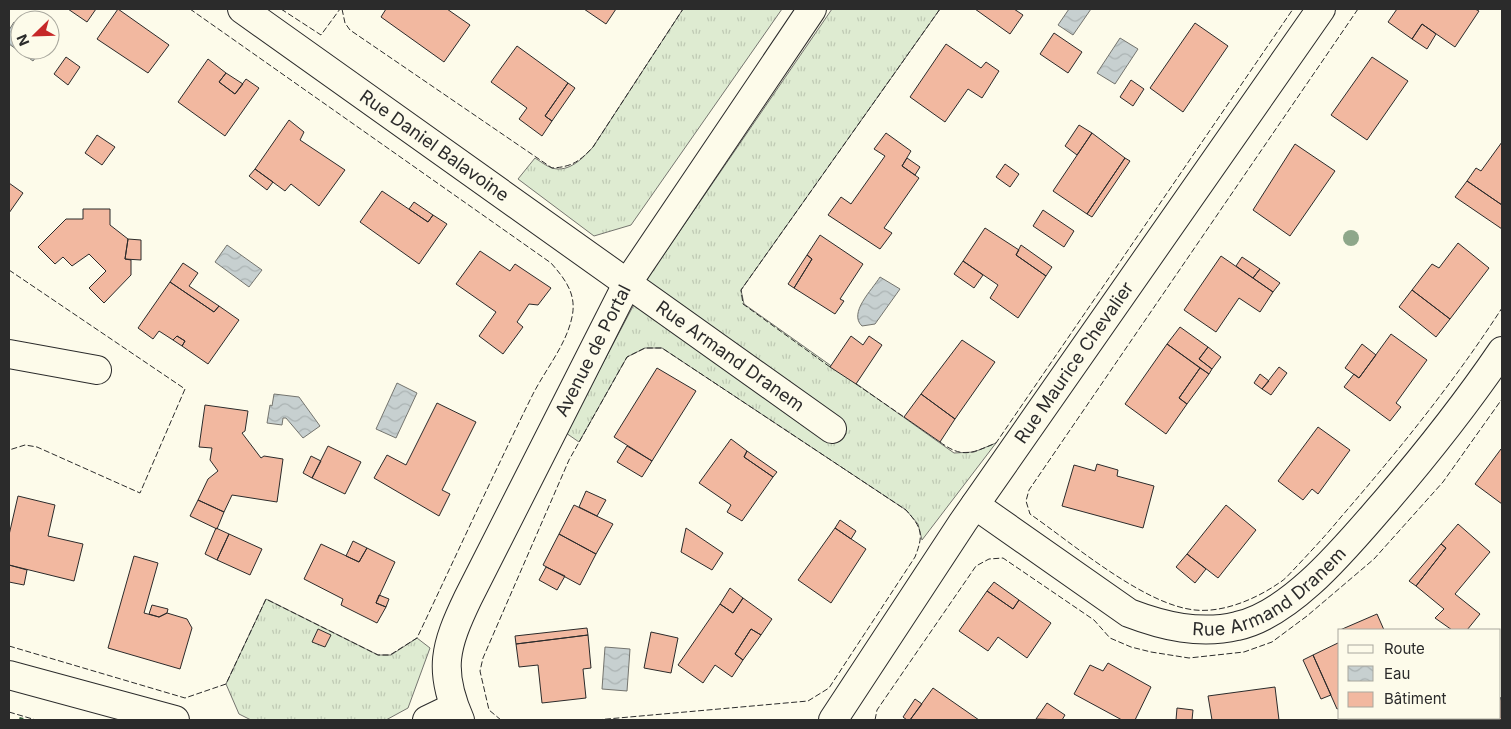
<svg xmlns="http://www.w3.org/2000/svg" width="1511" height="729" viewBox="0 0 1511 729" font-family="Inter,sans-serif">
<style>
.grass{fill:url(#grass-tufts);stroke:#74746e}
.water{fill:url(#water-waves);stroke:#74746e}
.building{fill:#f2b8a0;stroke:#2b2b2b}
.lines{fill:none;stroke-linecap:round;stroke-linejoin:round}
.minor-casing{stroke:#2b2b2b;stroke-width:30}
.minor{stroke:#fdfbea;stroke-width:28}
.hedge{stroke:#34623c;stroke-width:4;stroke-dasharray:2.5 4;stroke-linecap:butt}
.fence{stroke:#2b2b2b;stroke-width:1;stroke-dasharray:6 2.5;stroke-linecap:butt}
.tree{fill:#8ea78a}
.labels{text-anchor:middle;stroke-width:4;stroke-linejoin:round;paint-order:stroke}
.street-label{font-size:18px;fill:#2b2b2b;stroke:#fdfbea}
</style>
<defs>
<pattern id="grass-tufts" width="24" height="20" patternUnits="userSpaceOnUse" patternTransform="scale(1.25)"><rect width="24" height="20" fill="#deebd1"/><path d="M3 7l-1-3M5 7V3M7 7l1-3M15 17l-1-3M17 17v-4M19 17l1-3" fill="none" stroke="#bfcab4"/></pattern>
<pattern id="water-waves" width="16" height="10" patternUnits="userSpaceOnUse" patternTransform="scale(1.25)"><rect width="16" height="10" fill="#c7d0d0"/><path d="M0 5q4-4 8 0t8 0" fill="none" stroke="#abb3b3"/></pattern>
</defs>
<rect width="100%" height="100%" fill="#fdfbea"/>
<path class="grass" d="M683 9H782L631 225 594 236 518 179 535 158C540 161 546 166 552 168 569 173 583 158 593 147Z
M832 9H940L741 290 744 304 954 453 974 452 996 443 922 540 918 524 906 510 662 348H645L627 357 579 442 566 433 649 276Z
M266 599 378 655H391L417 638 430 648 408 708 386 720H251L239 714 226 684Z"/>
<path class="water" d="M1069 9H1091L1073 35 1058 25Z
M14 22 20 26V50H41L33 61 9 44V30Z
M1120 38 1138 49 1115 84 1097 73Z
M227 245 262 270 249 287 215 262Z
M880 277 900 289 875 324 862 326C848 313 872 290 880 277Z
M397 383 417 393 396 438 376 429Z
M274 394 299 397 320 426 303 438 286 418H283L282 425 267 423 270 405 272 406Z
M605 647 630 649 627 691 602 689Z"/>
<path class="building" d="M68 9H96L87 22Z
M118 9 169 45 148 73 97 39Z
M386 9H447L470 25 444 62 381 17Z
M584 9H616L606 24Z
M975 9H1014L1023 15 1010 34Z
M1397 9H1475L1479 11 1455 47 1422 24 1412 39 1388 22Z
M1195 23 1228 46 1183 112 1150 88Z
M1422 24 1436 34 1427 49 1412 39Z
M1054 33 1082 52 1068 73 1040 54Z
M946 44 981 68 986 62 999 71 982 98 968 89 945 122 910 97Z
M517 46 568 83 545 116 552 121 542 136 519 119 527 108 491 82Z
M66 57 80 67 68 85 54 74Z
M1372 57 1408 81 1367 140 1331 115Z
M208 59 226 73 219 82 235 94 246 79 259 88 225 136 178 102Z
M226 73 243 84 235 94 219 82Z
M1131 80 1144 89 1133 106 1120 97Z
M568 83 575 88 552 121 545 116Z
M289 120 304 132 300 140 345 170 319 206 291 184 285 191 255 169Z
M1079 125 1092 133 1077 155 1065 146Z
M886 133 911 151 902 166 919 178 884 228 892 233 880 249 828 215 841 197 851 204 885 156 874 149Z
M1092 133 1125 158 1087 214 1053 191Z
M97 135 115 147 102 165 85 153Z
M1502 142V205L1467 181 1476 168 1481 171Z
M1295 144 1335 171 1290 236 1253 210Z
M907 158 920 167 915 175 902 166Z
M1125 158 1130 161 1092 217 1087 214Z
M1005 164 1019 174 1010 187 996 177Z
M255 169 273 182 267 190 249 176Z
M1467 181 1502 205V229L1455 197Z
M9 183 23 193 9 213Z
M382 191 428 222 433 215 447 224 419 264 360 222Z
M414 202 433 215 428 222 409 209Z
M83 209H110V225L128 239 125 259 131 260V275L104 303 89 288 106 271 89 254 72 266 63 257 55 264 38 247 66 219H83Z
M1043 210 1074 231 1064 247 1033 226Z
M985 228 1019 250 1016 255 1046 276 1018 318 990 298 998 285 963 261Z
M820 235 863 264 840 299 844 301 835 314 794 288 812 259 807 255Z
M128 239 141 240V260L125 259Z
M1458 243 1489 268 1450 319 1412 290 1432 264 1439 268Z
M1021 245 1052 267 1046 276 1016 255Z
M480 251 510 271 515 264 551 288 538 305 529 304 517 322 523 327 503 354 479 336 496 312 456 284Z
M807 255 812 259 794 288 788 284Z
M1221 256 1273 292 1260 312 1239 298 1216 332 1184 310Z
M1242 257 1260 269 1253 278 1236 266Z
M963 261 983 275 974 288 954 274Z
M183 263 198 273 189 286 219 306 214 312 170 282Z
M1260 269 1280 283 1273 292 1253 278Z
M170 282 214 312 219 306 239 320 208 364 182 346 185 341 177 336 173 340 159 331 153 339 138 328Z
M1412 290 1450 319 1436 337 1399 307Z
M1180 327 1208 347 1199 359 1212 369 1209 374 1167 344Z
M1391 334 1427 360 1396 403 1401 407 1390 421 1344 387 1354 374 1359 378Z
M177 336 185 341 182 346 173 340Z
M851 336 863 345 869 336 882 345 856 384 830 367Z
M962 340 995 362 955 419 921 394Z
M1167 344 1200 368 1179 398 1187 404 1166 434 1125 404Z
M1362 344 1376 355 1359 378 1345 368Z
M1208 347 1221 357 1212 369 1199 359Z
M1279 367 1287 373 1271 395 1262 389Z
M657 368 696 391 652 461 614 437Z
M1200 368 1209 374 1187 404 1179 398Z
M1260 374 1269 381 1262 389 1254 383Z
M921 394 955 419 940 442 904 417Z
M437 403 476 422 442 490 450 494 439 516 374 478 387 455 406 465Z
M205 405 248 411 245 431 242 433 261 458 264 456 283 459 277 502 232 495 224 512 198 500 208 479 218 471 210 460 212 448 199 447Z
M1318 427 1350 450 1318 494 1312 489 1303 500 1278 481Z
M731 439 747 451 744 457 773 477 742 521 727 512 731 505 699 483Z
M328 446 361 462 345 494 312 478Z
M627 446 652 461 642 477 617 462Z
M1501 449 1502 450V504L1475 484Z
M747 451 777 472 773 477 744 457Z
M311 456 321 461 312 478 303 473Z
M1097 464 1118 470 1117 476 1154 486 1143 528 1062 506 1074 465 1095 471Z
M586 491 606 500 597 516 579 507Z
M18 496 55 505 48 536 83 544 74 581 9 565V535Z
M198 500 224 512 217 529 190 516Z
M574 505 613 524 596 554 559 534Z
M1226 505 1256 530 1218 578 1187 554Z
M840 520 856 531 851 539 835 528Z
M1458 524 1490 552 1455 594 1480 614 1467 630H1452L1435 618 1444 609 1416 586 1446 548 1441 544Z
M216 528 229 534 217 560 205 554Z
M686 528 723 553 712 570 681 552Z
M835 528 866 549 831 603 798 580Z
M229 534 262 549 250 575 217 560Z
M559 534 596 554 580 585 543 565Z
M353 541 367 548 359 562 346 556Z
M321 544 359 562 367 548 395 562 376 603 386 607 377 623 341 605 343 599 304 579Z
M1441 544 1446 548 1416 586 1409 581Z
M1187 554 1206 569 1195 583 1176 567Z
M134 556 158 563 144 613 159 617 167 613 187 619 192 628 180 669 108 648Z
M9 565 27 570 24 585 9 582Z
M546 567 565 576 557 590 539 580Z
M994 582 1019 600 1013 609 987 591Z
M730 588 743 598 733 613 720 604Z
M987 591 1013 609 1019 600 1051 623 1027 658 998 637 988 651 959 631Z
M379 595 389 599 386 607 376 603Z
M743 598 772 619 761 635 751 629 735 654 743 660 732 677 715 665 703 683 678 665 720 604 733 613Z
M152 605 168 609 167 613 159 617 149 614Z
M1377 614 1384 630H1340Z
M587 628 588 635 516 644 515 636Z
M318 629 331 635 325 647 312 642Z
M751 629 761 635 743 660 735 654Z
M651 632 678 638 671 673 644 668Z
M588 635 591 668 583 669 586 698 542 703 538 665 519 667 516 644Z
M1340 642V708L1337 709 1313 655Z
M1313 655 1331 695 1321 699 1303 660Z
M1108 663 1151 687 1135 720H1122L1074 694 1090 665 1103 671Z
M1275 687 1279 720H1212L1208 696Z
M933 688 979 720H910Z
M1500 697 1502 702V720H1465L1463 718H1500Z
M915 699 922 704 910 720H907L903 717Z
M1047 703 1065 715 1062 720 1036 719Z
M1177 708 1193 710 1192 720H1176Z"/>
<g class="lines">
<g class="minor-casing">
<g id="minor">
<path id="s1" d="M242 9 832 429"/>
<path d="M9 354 97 370"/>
<path id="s2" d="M975 505 1129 613C1163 626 1200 635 1237 626 1293 614 1349 543 1386 501 1427 453 1466 404 1502 351"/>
<path d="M9 675 175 720"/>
<path d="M427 720 454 707"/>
<path id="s3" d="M460 720C438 670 445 646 468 598L628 282 812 9"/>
<path id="s4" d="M833 720 963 522 1321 9"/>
</g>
</g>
<use href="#minor" class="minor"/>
<path class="hedge" d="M21 720 22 716"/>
<path class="fence" d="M281 9 321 35 340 9
M342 9 345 23 350 30 552 168C572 167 580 161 593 147L683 9
M1358 9 1029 490 1026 501 1030 514C1072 543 1144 605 1195 610 1223 613 1256 599 1279 583 1286 579 1292 571 1298 565 1313 549 1327 534 1341 517 1399 450 1454 382 1502 308
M9 270 185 389 140 493 37 447 25 445 9 450
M830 367 743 304 741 290 940 9
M856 384 904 417
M940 442C963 459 972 453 996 443L1293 9
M9 646 185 698 226 684 266 599 378 655H390L417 638C455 558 492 477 531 398 544 371 566 346 572 317 577 294 565 279 551 263L190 9
M9 712 36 720
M501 720 489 710 480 671 483 658 569 460 627 357 645 348H662L906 510C922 528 924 534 915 557L829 688 808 701 596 720
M875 720 877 710 976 566 989 559 1003 558 1094 620 1110 638 1131 647 1151 652 1189 658 1244 652 1272 642 1307 616 1374 559 1443 482 1502 399"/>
</g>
<circle class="tree" cx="1351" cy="238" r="8"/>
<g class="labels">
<g class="street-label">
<text dy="6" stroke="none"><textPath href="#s1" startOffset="236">Rue Daniel Balavoine</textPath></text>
<text dy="6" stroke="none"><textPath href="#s3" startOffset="405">Avenue de Portal</textPath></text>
<text dy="6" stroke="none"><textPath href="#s1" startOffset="599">Rue Armand Dranem</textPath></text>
<text dy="6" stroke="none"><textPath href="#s4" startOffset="431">Rue Maurice Chevalier</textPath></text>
<text dy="6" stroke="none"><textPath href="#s2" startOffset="342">Rue Armand Dranem</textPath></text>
</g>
</g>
<rect width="1511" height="729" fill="none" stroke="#2b2b2b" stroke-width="20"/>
<rect x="1338" y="629" width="162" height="90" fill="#fdfbea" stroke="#a9a89e"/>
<rect x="1348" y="645" width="25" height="8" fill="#fdfbea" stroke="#a9a89e"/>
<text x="1384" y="654" font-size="15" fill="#2b2b2b">Route</text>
<rect x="1348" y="666" width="25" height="15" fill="url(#water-waves)" stroke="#a9a89e"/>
<text x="1384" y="679" font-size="15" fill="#2b2b2b">Eau</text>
<rect x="1348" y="692" width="25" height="15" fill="#f2b8a0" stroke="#a9a89e"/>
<text x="1384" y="704" font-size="15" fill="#2b2b2b">Bâtiment</text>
<g transform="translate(35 35) rotate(247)"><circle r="24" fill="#fdfbea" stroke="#a9a89e"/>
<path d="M0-4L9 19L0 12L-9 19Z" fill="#c62828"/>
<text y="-8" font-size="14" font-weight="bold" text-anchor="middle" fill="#2b2b2b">N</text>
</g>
</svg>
